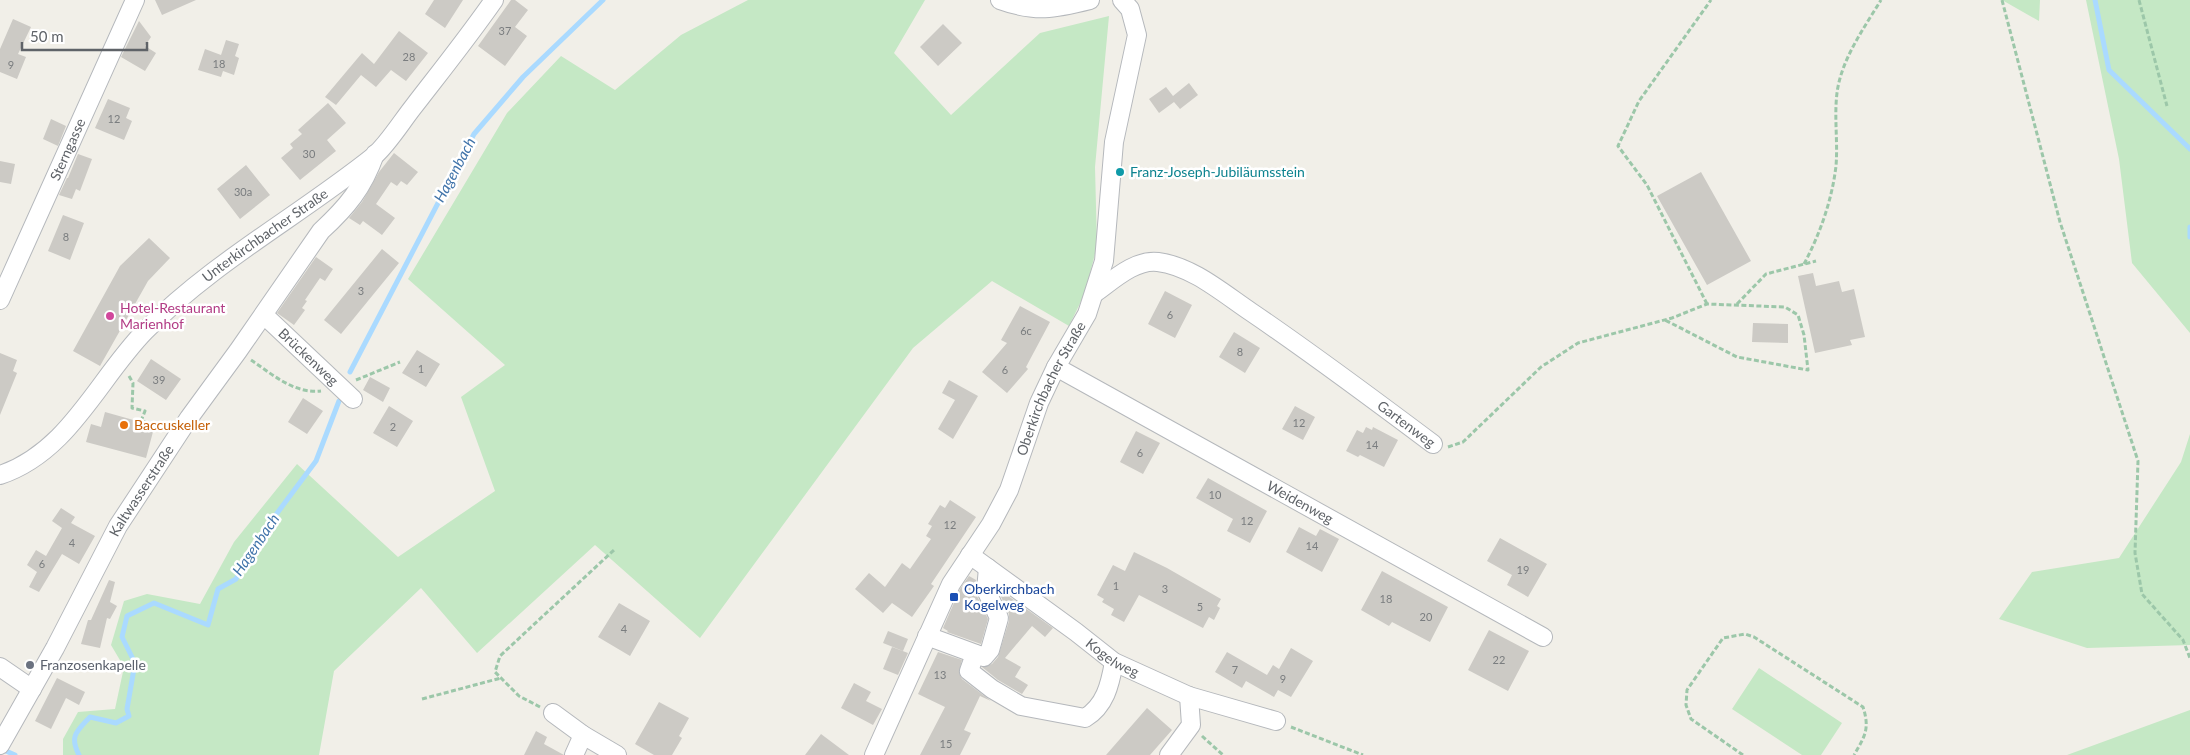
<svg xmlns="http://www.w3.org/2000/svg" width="2190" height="755" viewBox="0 0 2190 755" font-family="Lato,sans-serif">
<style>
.green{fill:#c5e8c5}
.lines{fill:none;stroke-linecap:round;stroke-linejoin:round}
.stream{stroke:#aadaff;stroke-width:5}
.building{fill:#cccac5}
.minor-casing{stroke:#b5b8bc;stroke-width:20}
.path{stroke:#9cc7a9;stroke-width:3;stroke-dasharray:5 2.5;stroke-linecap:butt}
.minor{stroke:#fff;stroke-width:18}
.culture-dot{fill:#0f9aa8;stroke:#fff;stroke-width:2}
.hotel-dot{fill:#d1479c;stroke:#fff;stroke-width:2}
.food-dot{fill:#e8710a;stroke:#fff;stroke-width:2}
.transit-dot{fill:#1a4fb4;stroke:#fff;stroke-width:2}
.worship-dot{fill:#6b7280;stroke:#fff;stroke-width:2}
.labels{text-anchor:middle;stroke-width:5;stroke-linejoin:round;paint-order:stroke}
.number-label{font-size:11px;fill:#7a7d7f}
.street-label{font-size:14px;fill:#5f6368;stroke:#fff}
.culture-label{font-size:14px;fill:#0d838f;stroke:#fff;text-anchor:start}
.hotel-label{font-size:14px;fill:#b23c85;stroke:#fff;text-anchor:start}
.food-label{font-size:14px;fill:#c56008;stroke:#fff;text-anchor:start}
.transit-label{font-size:14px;fill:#164399;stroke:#fff;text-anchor:start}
.worship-label{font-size:14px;fill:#5b616d;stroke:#fff;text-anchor:start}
.water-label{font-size:15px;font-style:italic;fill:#4174aa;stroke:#fff}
</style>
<rect width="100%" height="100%" fill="#f1efe8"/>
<path class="green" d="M748 0H925L894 53 951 115 1040 33 1109 16 1095 167 1097 246 1085 293 1069 326 992 281 913 348 700 638 595 545 477 653 421 588 334 671 319 755H63V739L78 712 115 709 124 667 111 645 124 601 147 594 200 604 234 542 297 464 398 557 495 491 461 397 505 365 408 279 507 113 561 56 615 90 681 35Z
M2002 0H2040L2039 21Z
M2086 0H2190V333L2132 263 2119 159Z
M2190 434V645L2087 648 1999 619 2032 572 2119 558 2181 462Z
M1759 668 1842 723 1821 755H1802L1732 709Z
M2190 710V755H2067Z"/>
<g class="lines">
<path class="stream" d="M2095 0 2109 70 2190 149
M2190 227V237
M350 372 474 134 523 77 603 0
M6 751 15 755
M79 755C69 736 77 731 90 717L116 723 129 716 127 709 135 663 122 637 127 616 154 603 208 625 218 589 236 579 263 532 316 461 339 401"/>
</g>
<path class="building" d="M155 0H196L162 15Z
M434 0H463L445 28 425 14Z
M511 0H515L528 10 515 27 527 36 505 66 478 46Z
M13 19 31 27 18 54 26 57 17 79 0 72V49Z
M139 21 151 37 145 46 156 53 145 71 121 57Z
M943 24 962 43 938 66 920 47Z
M399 31 428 53 406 81 391 70 376 87 361 75 336 105 325 97 362 53 374 64Z
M226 40 239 44 235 56 239 58 234 75 223 71 221 77 198 70 205 49 221 55Z
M1189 83 1198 95 1180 109 1174 102 1159 113 1149 99 1166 87 1173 96Z
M108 99 130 108 126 118 132 121 124 140 95 128Z
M328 103 346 123 327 140 336 151 300 180 281 158 293 148 290 144 302 134 298 130Z
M51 119 66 126 58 146 43 139Z
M394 153 418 172 407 185 401 181 397 186 391 182 376 204 395 218 382 235 363 221 360 225 349 218 362 202 379 172Z
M78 154 92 159 80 191 76 189 72 199 59 195 67 178H68Z
M0 161 15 164 11 184 0 182Z
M246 165 270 195 240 219 217 189Z
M1701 172 1751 261 1707 285 1657 196Z
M63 215 84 223 70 260 48 251Z
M149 238 170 258 148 281 100 366 73 351 120 266Z
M382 249 399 263 341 334 324 320Z
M316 257 333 269 325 281 320 278 305 300 307 301 302 308 305 310 294 325 277 313Z
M1813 273 1816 286 1839 281 1842 292 1854 289 1865 337 1850 340 1852 345 1815 353 1798 276Z
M1165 291 1192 305 1175 338 1148 324Z
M1020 306 1050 322 1026 367 1028 369 1007 393 982 372 1007 343 1001 340Z
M1753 323 1788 324V343L1752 342Z
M1234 332 1260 348 1245 373 1219 357Z
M417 350 440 364 426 387 402 373Z
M0 353 17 360 13 371 17 373 0 415Z
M151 359 181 379 166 400 137 381Z
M370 377 390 388 383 402 363 390Z
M949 380 978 396 953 439 938 429 955 400 942 393Z
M303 398 323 411 307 434 288 422Z
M389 406 413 421 397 447 373 433Z
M1295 406 1315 417 1303 440 1282 429Z
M105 412 137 421 136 423 154 428 146 458 86 442 91 424 101 427Z
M1366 427 1372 430 1373 427 1398 440 1384 467 1360 455 1358 457 1346 451 1357 430 1363 433Z
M1136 431 1160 443 1143 474 1120 462Z
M1208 478 1267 511 1250 543 1227 531 1233 519 1196 498Z
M950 500 976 517 931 584 934 586 912 617 892 603 883 613 855 589 869 573 885 587 902 563 910 569 931 539 926 536 932 526 928 524 940 505 945 508Z
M61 508 75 517 71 523 95 536 79 564 62 554 39 592 29 587 37 572 27 565 36 550 46 556 62 528 52 521Z
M1299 527 1316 536 1320 529 1339 539 1322 572 1286 552Z
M1500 538 1547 564 1528 597 1507 585 1512 575 1487 561Z
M1134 552 1167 568 1221 599 1217 606 1220 608 1214 620 1209 617 1203 628 1139 595 1124 622 1111 615 1114 609 1102 602 1104 599 1097 595 1113 565 1125 571Z
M1382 571 1448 607 1430 642 1392 622 1389 626 1361 610Z
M969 576 976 580V594L988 619 981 644 947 632 948 631 943 628 960 589Z
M109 580 115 582 110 602 117 606 110 619 107 618 100 648 81 644 88 620H91Z
M997 588 1053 628 1045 637 1032 626 1005 658 1021 667 1015 677 1028 685 1022 694 998 680 982 667 992 664 998 657 1009 621V614Z
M619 603 650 621 630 656 598 637Z
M1489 630 1529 651 1508 691 1468 670Z
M888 631 908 639 903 651 883 643Z
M892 647 908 653 898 675 883 669Z
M1291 648 1313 661 1291 697 1278 690 1274 697 1246 681 1242 688 1215 672 1227 652 1267 675 1273 665 1279 669Z
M938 652 962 660 959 673 962 679 991 701 980 696 964 730 971 733 960 755H920L945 707 918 694Z
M57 678 85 692 79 705 66 698 51 729 35 721Z
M854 683 871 692 866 701 882 709 873 725 841 708Z
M659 702 689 718 679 736 682 738 672 755H654L635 744Z
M1147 708 1172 730 1150 755H1106Z
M536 731 547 737 544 744 564 755H524Z
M821 734 849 755H805Z"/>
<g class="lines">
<g class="minor-casing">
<g id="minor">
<path d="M1000 0C1036 13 1054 9 1090 0"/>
<path id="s1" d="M1095 293C1112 281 1135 259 1158 262 1192 266 1224 294 1251 312 1313 354 1373 399 1433 444"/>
<path id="s2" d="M0 300 135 0"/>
<path id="s3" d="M264 315 353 399"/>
<path id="s4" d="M1056 367 1543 637"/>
<path id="s5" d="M0 475C69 452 98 379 145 331 213 262 299 216 374 156 388 144 402 121 414 106 441 71 469 36 494 0"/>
<path id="s6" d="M970 555 1076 632 1114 662 1189 696 1276 721"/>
<path d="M927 636 984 657 990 650 999 618 986 590 988 568"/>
<path d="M975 654 969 671 992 689 1021 706 1085 718C1105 706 1110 685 1114 662"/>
<path d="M0 667 32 689"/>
<path d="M553 713 583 735 617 755"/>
<path id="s7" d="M0 745 55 648 118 526 189 418 238 351 321 231C347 207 363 188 375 154"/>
<path d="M574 755 583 735"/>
<path id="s8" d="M874 755 951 584 991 524 1009 490 1039 403 1056 367 1087 314 1104 261 1114 142 1137 35 1130 9 1122 0"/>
<path d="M1169 755 1191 725 1189 696"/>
</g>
</g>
<path class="path" d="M2002 0 2060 222 2138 461 2135 553 2142 594 2183 640 2190 658
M2139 0 2167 106
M1804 264C1820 234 1832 200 1836 166 1838 142 1834 117 1837 93 1841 60 1864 28 1881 0
M1707 304 1647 185 1618 146 1639 101 1711 0
M1737 304 1766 274 1816 261
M251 360C272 374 294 394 321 391
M129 376 133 383 132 408 145 411 141 421 165 427
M356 380 400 362
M1448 447 1463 442 1541 367 1578 343 1672 318 1707 304 1785 307 1798 315 1804 335 1808 370 1737 357 1665 320
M422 699 501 678
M540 707 519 696 495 672 500 656 614 550
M1291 727 1363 755
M1202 736 1223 755
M1743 755 1691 719 1686 705 1687 690 1723 638 1745 634 1754 637 1863 707C1870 729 1865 736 1854 755"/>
<use href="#minor" class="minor"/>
</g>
<circle class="culture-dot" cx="1120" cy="172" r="5"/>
<circle class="hotel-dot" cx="110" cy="316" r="5"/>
<circle class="food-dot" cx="124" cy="425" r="5"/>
<rect class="transit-dot" x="949" y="592" width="10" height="10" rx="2.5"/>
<circle class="worship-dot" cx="30" cy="665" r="5"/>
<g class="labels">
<g class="number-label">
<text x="505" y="35">37</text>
<text x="409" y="61">28</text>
<text x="219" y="68">18</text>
<text x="11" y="69">9</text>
<text x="114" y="123">12</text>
<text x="309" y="158">30</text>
<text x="243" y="196">30a</text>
<text x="66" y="241">8</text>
<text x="361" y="295">3</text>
<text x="1170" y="319">6</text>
<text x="1026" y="335">6c</text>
<text x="1240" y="356">8</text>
<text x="421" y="373">1</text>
<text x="1005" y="374">6</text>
<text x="159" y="384">39</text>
<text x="1299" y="427">12</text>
<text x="393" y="431">2</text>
<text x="1372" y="449">14</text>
<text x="1140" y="457">6</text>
<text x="1215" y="499">10</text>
<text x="1247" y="525">12</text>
<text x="950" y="529">12</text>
<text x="72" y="547">4</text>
<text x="1312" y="550">14</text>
<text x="42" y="568">6</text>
<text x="1523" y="574">19</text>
<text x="1116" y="590">1</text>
<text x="1165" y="593">3</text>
<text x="1386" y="603">18</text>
<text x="1200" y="611">5</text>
<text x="1426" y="621">20</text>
<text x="624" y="633">4</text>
<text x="1499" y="664">22</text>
<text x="1235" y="674">7</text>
<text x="940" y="679">13</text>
<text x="1283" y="683">9</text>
<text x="946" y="748">15</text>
</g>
<g class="street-label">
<text dy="5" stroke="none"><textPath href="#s2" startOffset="165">Sterngasse</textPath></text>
<text dy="5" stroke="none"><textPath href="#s5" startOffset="361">Unterkirchbacher Straße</textPath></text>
<text dy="5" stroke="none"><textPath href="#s3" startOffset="61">Brückenweg</textPath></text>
<text dy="5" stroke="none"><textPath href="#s8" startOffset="408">Oberkirchbacher Straße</textPath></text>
<text dy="5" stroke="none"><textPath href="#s1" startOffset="370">Gartenweg</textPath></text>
<text dy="5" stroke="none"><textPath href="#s7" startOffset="291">Kaltwasserstraße</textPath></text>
<text dy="5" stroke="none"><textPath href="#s4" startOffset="279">Weidenweg</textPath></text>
<text dy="5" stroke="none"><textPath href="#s6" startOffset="176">Kogelweg</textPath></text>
</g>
<g class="culture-label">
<text x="1130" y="177">Franz-Joseph-Jubiläumsstein</text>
</g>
<g class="hotel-label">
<text x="120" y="313">Hotel-Restaurant<tspan x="120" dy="16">Marienhof</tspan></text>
</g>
<g class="food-label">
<text x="134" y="430">Baccuskeller</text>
</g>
<g class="transit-label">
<text x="964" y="594">Oberkirchbach<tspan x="964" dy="16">Kogelweg</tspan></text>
</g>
<g class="worship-label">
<text x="40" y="670">Franzosenkapelle</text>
</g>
<g class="water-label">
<text transform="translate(455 170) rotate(-62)" y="5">Hagenbach</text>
<text transform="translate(256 545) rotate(-56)" y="5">Hagenbach</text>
</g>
</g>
<path d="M22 42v8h125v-8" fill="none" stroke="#5f6368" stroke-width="2.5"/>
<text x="30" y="42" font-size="15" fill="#5f6368" stroke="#ffffff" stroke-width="4" paint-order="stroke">50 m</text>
</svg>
